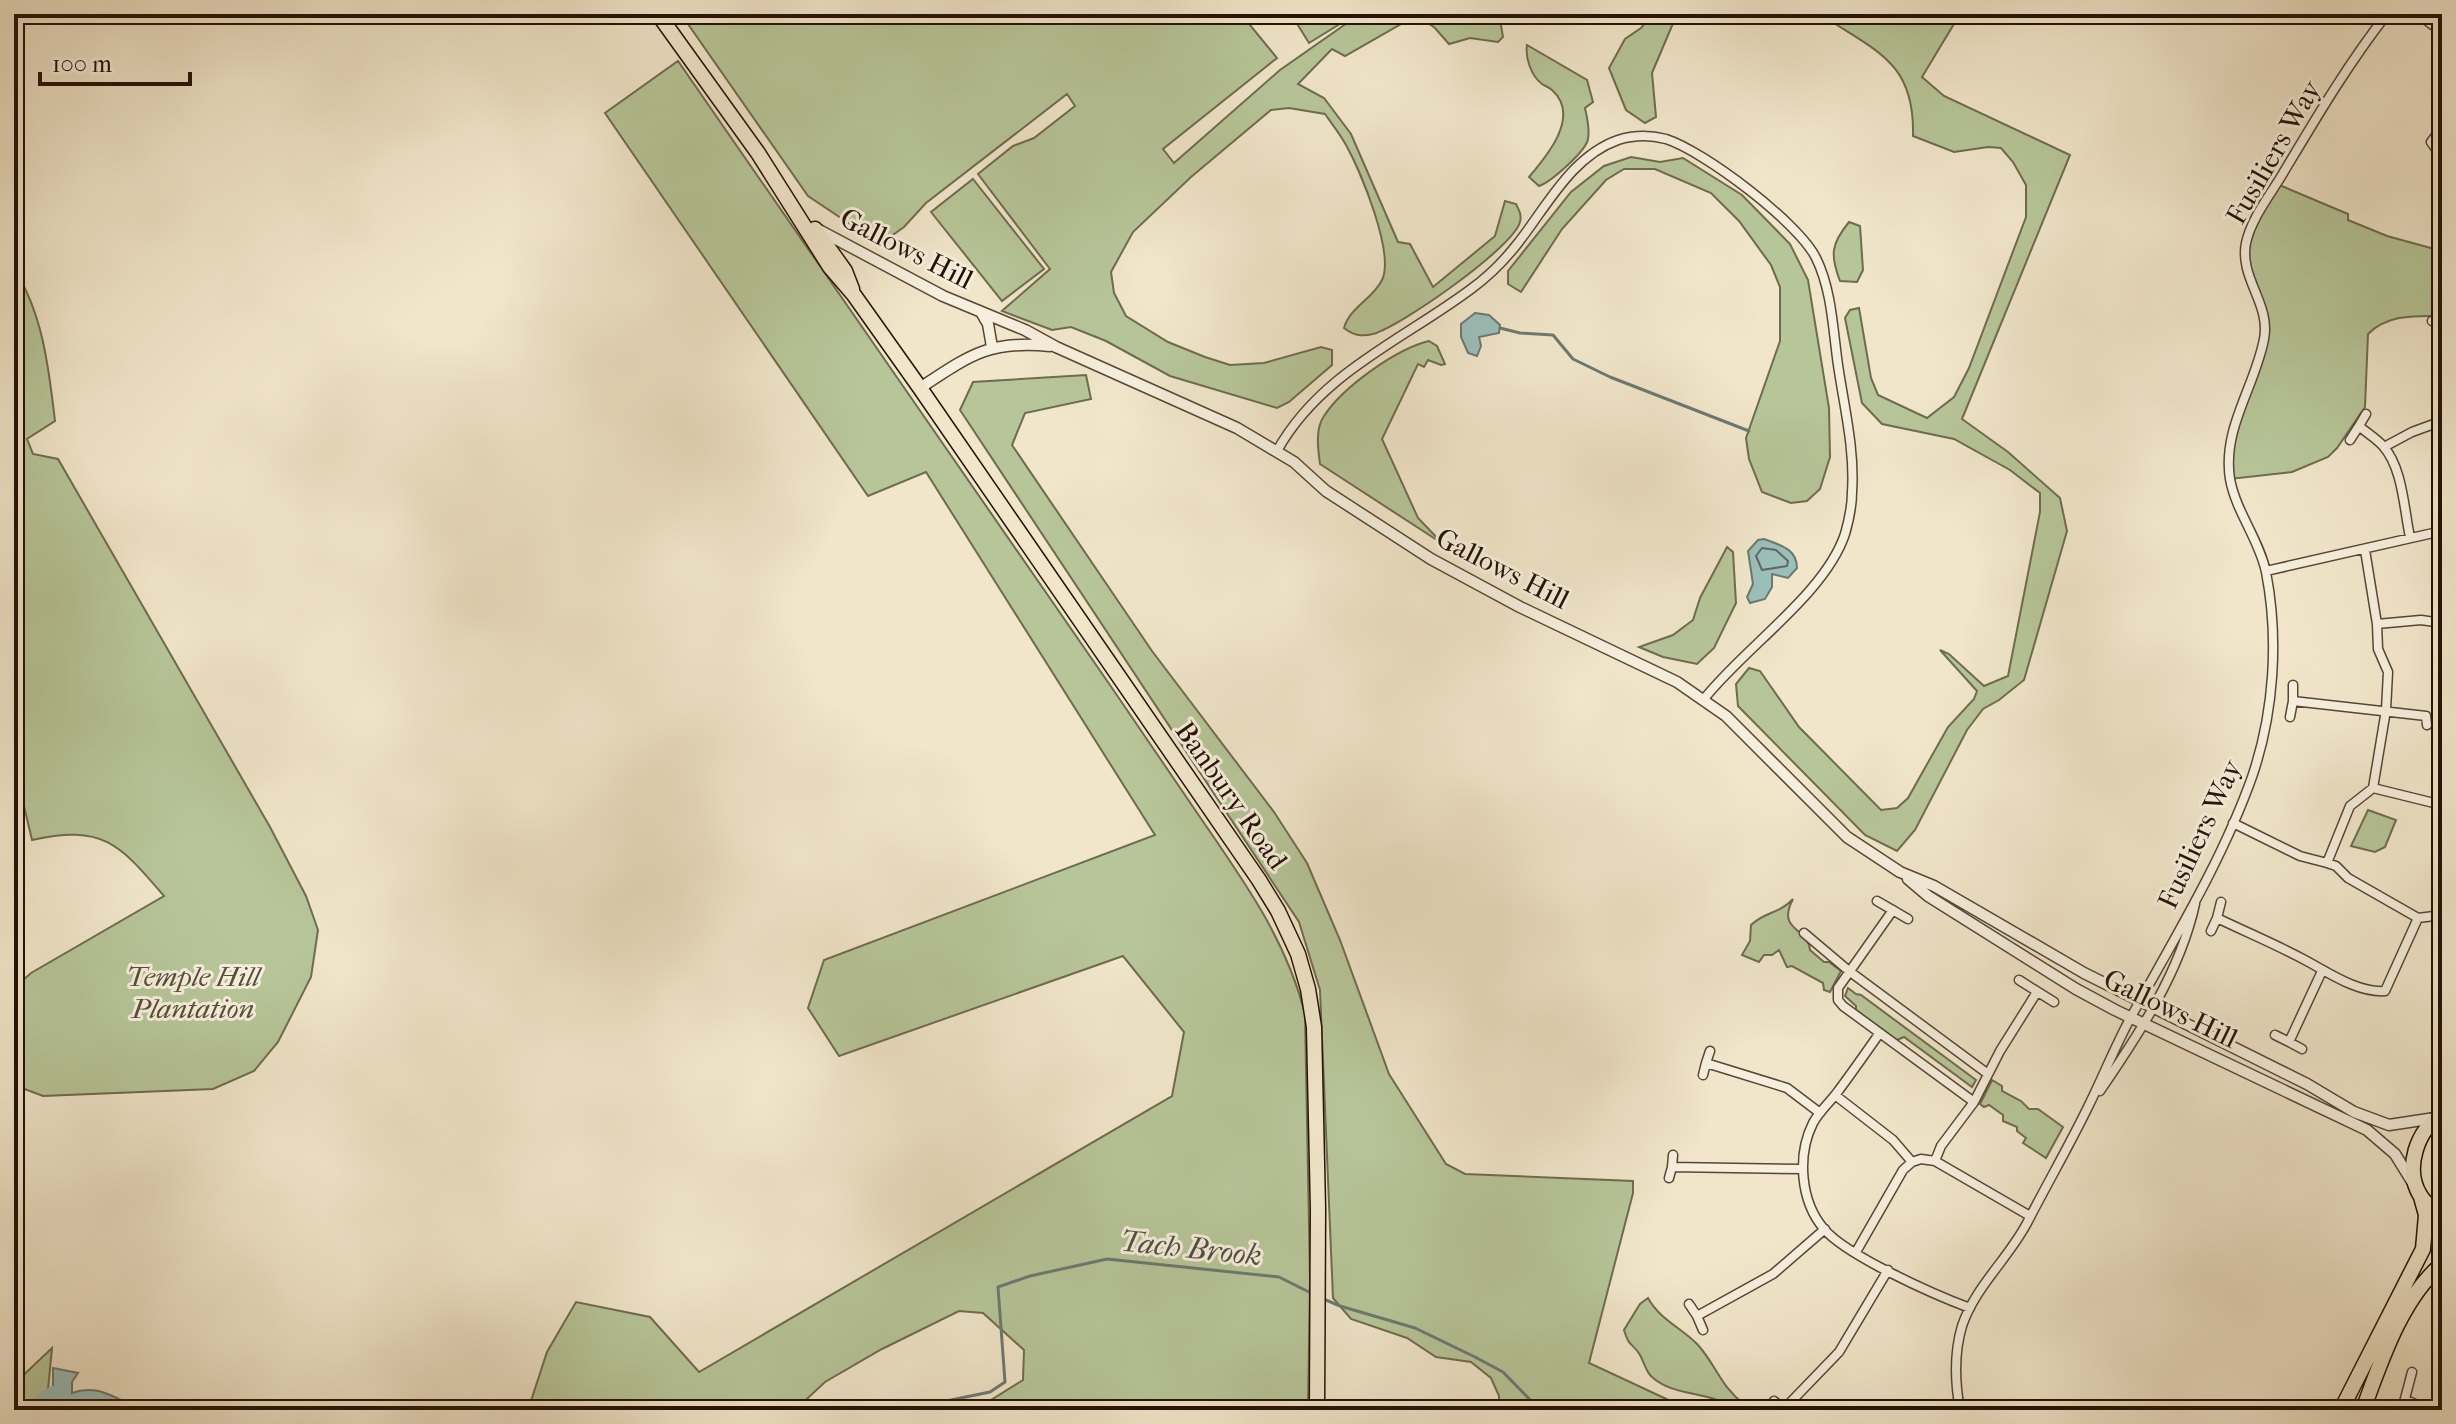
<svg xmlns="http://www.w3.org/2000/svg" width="2456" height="1424" viewBox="0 0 2456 1424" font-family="'IM FELL French Canon',serif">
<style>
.green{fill:#b7c699;stroke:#6e6c4f;stroke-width:2}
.water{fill:#9bbfba;stroke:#6b7972;stroke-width:2}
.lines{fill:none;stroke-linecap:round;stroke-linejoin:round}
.shore{stroke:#606860;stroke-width:2}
.stream{stroke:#6b7972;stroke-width:3}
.river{stroke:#9bbfba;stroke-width:18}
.minor-casing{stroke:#574636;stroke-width:11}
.tertiary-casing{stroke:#574636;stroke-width:13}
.primary-casing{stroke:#241105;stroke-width:17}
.trunk-casing{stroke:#241105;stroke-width:17}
.minor{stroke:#f6efdd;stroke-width:8}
.tertiary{stroke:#f6efdd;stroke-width:10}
.primary{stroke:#f1e6ca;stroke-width:14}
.trunk{stroke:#f1e6ca;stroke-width:14}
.labels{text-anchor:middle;stroke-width:6;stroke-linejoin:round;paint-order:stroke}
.street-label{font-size:28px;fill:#241105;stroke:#f6efdd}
.park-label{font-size:28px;font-style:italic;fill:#575039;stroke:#f6efdd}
.water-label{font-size:30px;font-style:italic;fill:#4e4e44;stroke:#f6efdd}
</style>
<rect width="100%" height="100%" fill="#f1e6ca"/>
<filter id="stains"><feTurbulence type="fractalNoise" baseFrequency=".0025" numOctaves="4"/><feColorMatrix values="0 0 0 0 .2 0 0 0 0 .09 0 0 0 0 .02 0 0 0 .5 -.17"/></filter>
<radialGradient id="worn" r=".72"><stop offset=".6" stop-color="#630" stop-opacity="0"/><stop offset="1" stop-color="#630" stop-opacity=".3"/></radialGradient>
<path class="green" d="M681 14H1241L1277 58 1163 149 1174 163 1280 70 1360 14H1499L1503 37 1498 42 1470 38 1449 44 1435 28 1417 15 1345 56 1332 49 1298 84 1324 98 1351 134 1398 242 1410 244 1433 287 1495 236 1505 201 1516 204C1519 210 1522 215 1520 222 1513 248 1401 326 1373 334 1361 337 1353 335 1344 328 1350 307 1373 299 1382 280 1395 253 1360 170 1346 145 1340 134 1332 124 1325 114L1289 108 1271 110 1191 177 1133 232 1111 272 1114 293 1126 316 1168 342 1205 357 1230 365 1264 363 1321 347 1332 350V365L1289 402 1277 408 1170 376 1106 341 1071 327 1052 330 1002 311 1050 269 978 174 1013 146 1034 138 1075 106 1067 94 926 203 904 227 880 244 808 196Z
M1291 14H1356L1309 43Z
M1653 14H1677L1652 73 1656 117 1645 123 1626 110 1609 68 1625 39 1641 28Z
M1820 14H1960L1922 77 1944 96 2070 155 1962 419 2008 452 2060 498 2067 531 2024 680 1999 700 1983 709 1967 730 1915 830 1897 851 1865 835 1738 706 1736 684 1749 668 1760 671 1799 727 1881 810 1897 808 1908 798 1948 727 1974 699 1977 691 1940 650 1949 654 1984 686 2008 676 2040 512V493L2010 470 1954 439 1882 424 1862 403 1845 318 1850 310 1859 308 1871 378 1878 395 1927 418 1954 397 1969 368 2026 217V185L2013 162 2001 148 1988 147 1954 152 1913 136C1915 61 1875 51 1820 14Z
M1527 45 1587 80 1593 102 1585 108C1587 118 1590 128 1588 139 1586 151 1551 182 1539 186L1529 177C1547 156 1581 116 1552 90 1549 87 1545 86 1542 84 1531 76 1525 57 1527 45Z
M678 61C821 271 969 478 1112 688 1143 733 1173 778 1204 823 1246 884 1287 942 1305 1014L1310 1279 1308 1410H975L1023 1380 1024 1350 983 1313 959 1311 882 1349 825 1382 795 1410H528L547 1352 576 1302 650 1317 699 1372 1172 1096 1184 1032 1123 956 839 1056 808 1008 824 960 1155 835 926 472 868 496 605 113Z
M1631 157 1660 162 1683 158 1742 195 1790 244 1808 280 1829 408 1830 457 1820 489 1807 501 1791 503 1762 492 1749 459 1746 438 1780 341V287L1771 265 1739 221 1711 193 1655 169H1624L1606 180 1562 229 1521 292 1508 284V271L1571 192 1604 166Z
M973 179 1044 269 1002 301 931 212Z
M2277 184 2348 214V220L2387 236 2442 251V316C2415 316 2388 314 2368 334L2365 407 2337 448 2328 457 2292 472 2230 479 2229 458 2265 333 2248 276 2246 241Z
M1849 222 1860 226 1863 270 1857 282 1840 281C1830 255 1831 244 1849 222Z
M14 269C43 313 49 370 55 421L27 439 33 454 58 459 270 827 306 896 318 930 311 977 278 1042 254 1071 213 1089 43 1096 14 1085V988L31 973 164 896C120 845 104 824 32 840L14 764Z
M1429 341 1437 346 1445 364 1441 365 1428 360 1424 367 1418 364 1382 439 1418 518 1443 544 1320 464C1318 449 1315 429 1324 416 1343 387 1396 349 1429 341Z
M1086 375 1091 399 1025 413 1012 445 1152 651 1274 812 1307 863 1340 940 1389 1074 1446 1164 1465 1174 1633 1181V1193L1589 1363 1690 1410H1499V1396L1491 1378 1471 1362 1436 1357 1407 1338 1351 1319 1333 1298 1320 990 1299 922 960 410 973 382Z
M1727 547 1733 552 1736 603 1714 648 1697 664 1663 657 1639 647 1673 635 1693 620 1700 598Z
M2368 810 2396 820 2385 847 2375 852 2351 846Z
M1793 899C1776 931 1808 927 1810 950L1824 962H1829L1841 971 1830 992 1824 990 1823 983 1792 966 1787 967 1779 950 1772 955H1764L1759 962 1742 955 1750 941 1751 925C1766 911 1779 914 1793 899Z
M1848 988 1856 994 1861 995 1976 1080 1972 1087 1904 1037 1897 1040 1856 1010V1006L1845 996Z
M1992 1080 2002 1086V1091L2021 1101 2029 1109H2038L2063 1127 2046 1158 2023 1143 2026 1138 2017 1131V1127L2003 1121V1115L1989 1105 1984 1107 1980 1104Z
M1648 1298C1660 1320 1682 1328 1698 1345 1716 1365 1721 1387 1744 1404L1738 1409H1733C1711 1390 1675 1398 1652 1377 1646 1372 1644 1362 1640 1355 1632 1342 1630 1349 1624 1330L1640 1304Z
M52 1348 46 1410H14V1384Z"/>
<path class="water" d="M1475 313 1489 315 1500 325 1499 333 1479 337 1481 346 1477 356 1468 353 1461 337V324Z
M1764 539C1779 545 1797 548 1797 568L1788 578 1772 574V587L1765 599 1750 603 1747 597 1753 584 1748 551 1758 540Z
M53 1368 78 1373 72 1382V1393C99 1383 117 1400 142 1410H53Z"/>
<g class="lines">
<path class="shore" d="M1762 548 1776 550 1788 561 1787 566 1762 570 1756 556Z"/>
<path class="stream" d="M1500 328 1520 333 1553 335 1573 359 1610 377 1749 431
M1326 1300 1340 1306 1415 1328 1475 1357 1503 1372 1540 1410
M945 1410 946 1401 990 1392 1005 1382 998 1287 1030 1276 1107 1259 1279 1277 1309 1292
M1658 1410 1660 1406"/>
<path class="river" d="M31 1410 54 1395"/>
<g class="minor-casing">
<path id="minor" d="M2418 14 2442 32
M2442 127 2431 142 2442 158
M2432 321 2442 323
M2366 414 2359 426C2367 433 2377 439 2383 446 2403 468 2404 510 2410 537
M2350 440 2359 426
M2384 447 2412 432 2442 421
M1277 451C1320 373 1403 340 1471 289 1489 276 1504 261 1518 243 1547 206 1572 156 1618 140 1634 135 1650 135 1666 139 1704 151 1799 223 1816 258 1832 290 1833 331 1838 365 1844 406 1855 450 1852 492 1852 506 1849 520 1845 534 1825 594 1744 648 1704 699
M2365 550 2377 624 2378 649 2388 672 2386 710 2373 788
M2266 571 2442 531
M2377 624 2421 620 2442 623
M2293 685V701L2426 716 2427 725
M2290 717 2293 701
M2442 805 2373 788 2350 806 2327 863 2336 866 2348 878 2418 918 2442 915
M2233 823 2300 856 2327 863
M1877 901 1908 919
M2221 902 2217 918C2246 932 2275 944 2303 959 2328 972 2357 993 2385 991L2418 918
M1893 910 1838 988V1000L1843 1006 1974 1102
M2211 931 2217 918
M1804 933 1849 971 1988 1074
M2019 980 2054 1002
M1879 1034C1865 1054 1851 1074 1836 1094 1828 1104 1819 1112 1813 1123 1797 1155 1800 1201 1824 1229 1847 1256 1935 1295 1970 1308
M2275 1035 2289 1042
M2302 1049 2289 1042 2322 971
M1710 1051 1706 1063 1787 1088 1820 1113
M1703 1075 1706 1063
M2100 1091C2139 1034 2180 972 2195 904
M1835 1095 1893 1140 1912 1162 1921 1159 1935 1161 2030 1216
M1935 1161 1941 1146 1974 1102 2000 1051 2037 992
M1672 1167 1673 1155
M1669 1178 1672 1167 1802 1169
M1856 1252 1903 1170 1912 1162
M1689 1304 1697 1316 1773 1274 1825 1229
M1697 1316 1703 1330
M2406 1400 2429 1410
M1774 1401 1784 1409 1839 1352 1888 1270
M1960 1410C1955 1383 1954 1353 1962 1326 1975 1287 2008 1259 2027 1223 2047 1184 2069 1146 2088 1107 2103 1077 2115 1046 2131 1017 2174 939 2222 861 2252 777 2274 713 2279 639 2266 572 2259 539 2236 512 2230 479 2222 428 2255 387 2264 339 2271 304 2239 278 2246 243 2251 219 2270 195 2282 175 2315 120 2347 65 2387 14
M2402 1410 2412 1372"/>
</g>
<g class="tertiary-casing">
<path id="tertiary" d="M817 229 943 296 1025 330 1056 347 1237 428 1294 462 1326 491 1431 559 1520 607 1677 682 1726 716 1847 837 1900 872 1934 886 2084 973 2307 1084 2354 1112 2389 1125 2435 1118
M981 312 988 324 992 347
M920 388C970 355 989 340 1050 346
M1908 879 1928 896 2076 989 2115 1010 2367 1130 2395 1154 2413 1183"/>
</g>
<g class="primary-casing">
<path id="primary" d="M658 14 758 153 830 267 854 295 920 388 1259 880 1278 911 1298 954 1308 989 1314 1027 1318 1209 1317 1410
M815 229 845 271 852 289"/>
</g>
<g class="trunk-casing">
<path id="trunk" d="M2442 1115C2417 1129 2404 1169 2420 1195 2425 1204 2434 1211 2442 1218
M2341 1410 2423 1249 2426 1215 2421 1197
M2363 1410C2381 1361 2401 1299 2442 1264"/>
</g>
<use href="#minor" class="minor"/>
<use href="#tertiary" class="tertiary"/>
<use href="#primary" class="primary"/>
<use href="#trunk" class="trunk"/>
</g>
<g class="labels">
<g class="street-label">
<text transform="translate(2273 152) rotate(-60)" y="10">Fusiliers Way</text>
<text transform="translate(907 248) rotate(27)" y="10">Gallows Hill</text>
<text transform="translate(1503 568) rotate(27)" y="10">Gallows Hill</text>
<text transform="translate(1232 795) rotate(55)" y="10">Banbury Road</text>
<text transform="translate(2199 834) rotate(-65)" y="10">Fusiliers Way</text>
<text transform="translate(2171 1008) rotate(26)" y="10">Gallows Hill</text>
</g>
<g class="park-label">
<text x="193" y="986">Temple Hill<tspan x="193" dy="32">Plantation</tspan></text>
</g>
<g class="water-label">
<text transform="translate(1191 1248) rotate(6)" y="10">Tach Brook</text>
</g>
</g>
<rect width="2456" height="1424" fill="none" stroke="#f1e6ca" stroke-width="48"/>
<rect x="16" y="16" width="2424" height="1392" fill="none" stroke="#241105" stroke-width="4"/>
<rect x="24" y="24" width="2408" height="1376" fill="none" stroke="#241105" stroke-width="2"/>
<path d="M40 72v12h150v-12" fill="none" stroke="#241105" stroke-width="4"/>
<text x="52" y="72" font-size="24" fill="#241105" stroke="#f6efdd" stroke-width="6" paint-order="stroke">100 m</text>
<rect width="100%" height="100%" filter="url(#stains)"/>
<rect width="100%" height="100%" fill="url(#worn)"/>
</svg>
